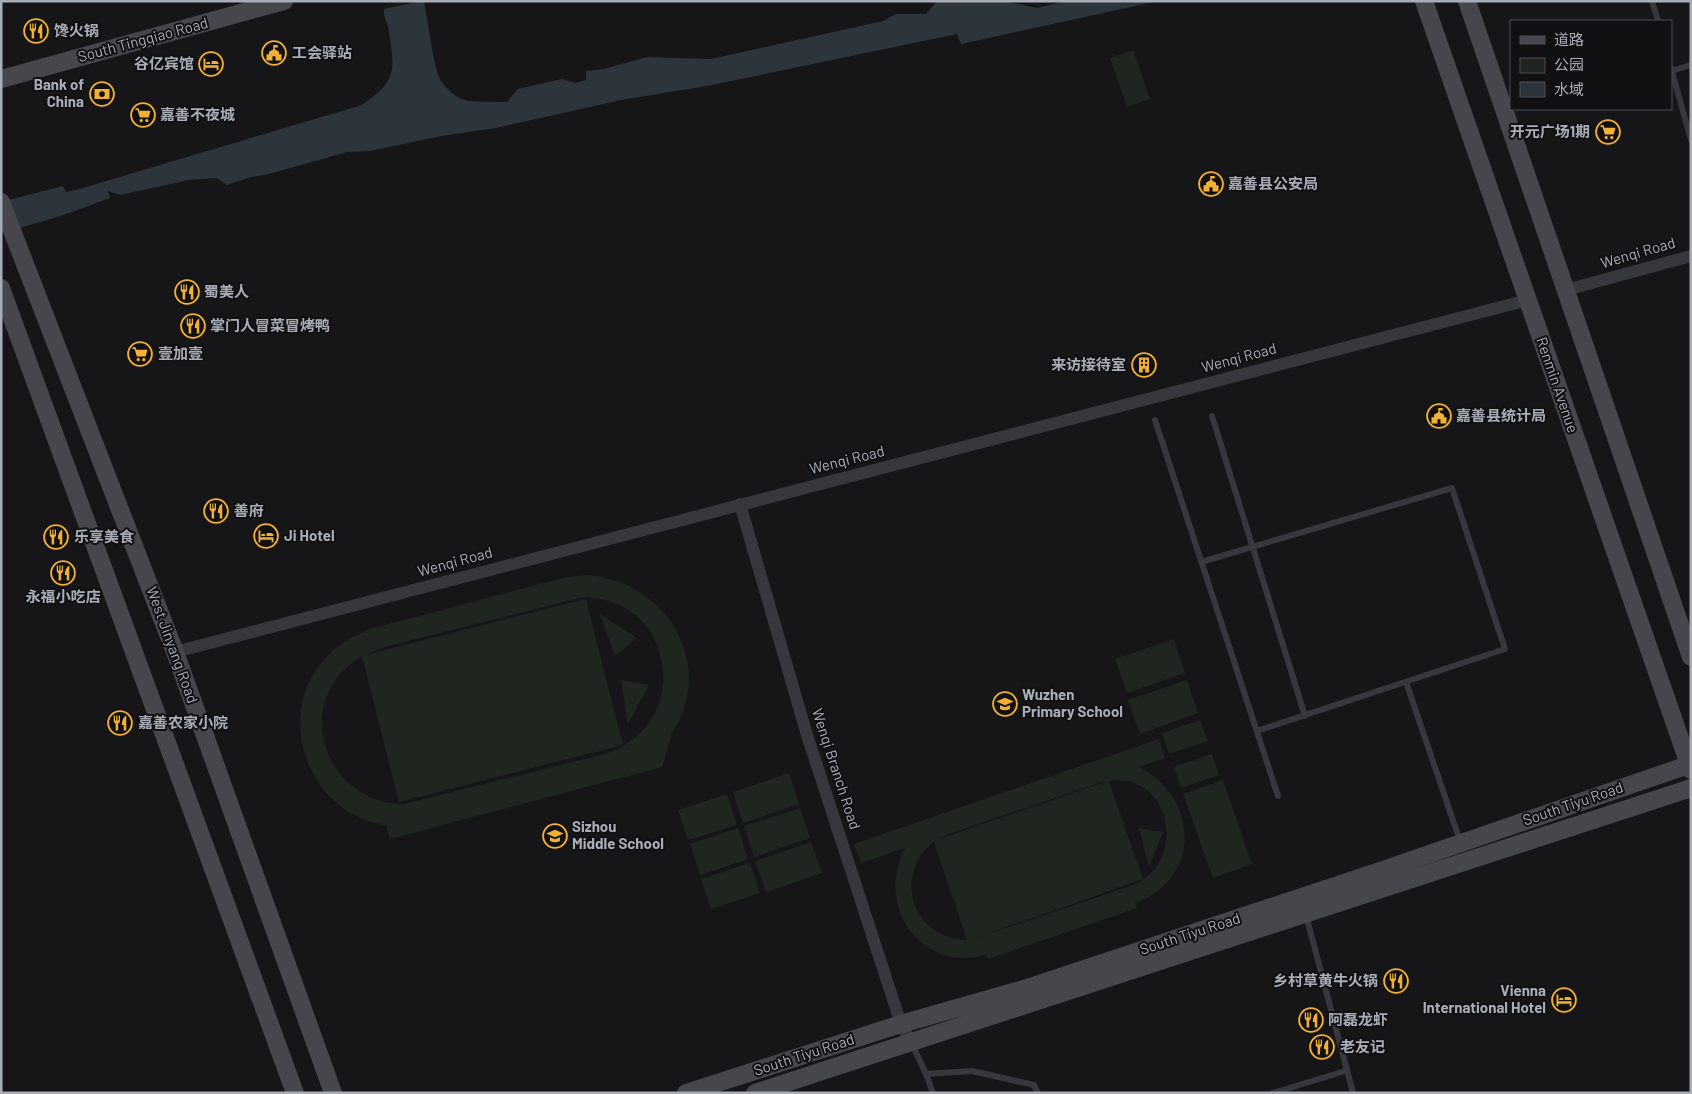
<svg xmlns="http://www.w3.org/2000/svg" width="1692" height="1094" viewBox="0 0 1692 1094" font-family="Barlow,'Noto Sans SC',sans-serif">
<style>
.green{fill:#1e261f;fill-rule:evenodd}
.water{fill:#2c353c}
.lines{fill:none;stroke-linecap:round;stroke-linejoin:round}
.lane{stroke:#37383d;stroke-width:6}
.street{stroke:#37383d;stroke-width:12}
.secondary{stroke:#45474d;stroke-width:18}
.labels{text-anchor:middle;stroke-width:4;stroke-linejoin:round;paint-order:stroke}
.poi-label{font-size:15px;font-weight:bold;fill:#a8adb8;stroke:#111113;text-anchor:start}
.street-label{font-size:15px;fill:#a8adb8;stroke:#111113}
</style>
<rect width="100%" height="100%" fill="#161618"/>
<path class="green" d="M1133 50 1150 99 1127 107 1110 58Z
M589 575C669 583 718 667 670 736L672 735 662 767 390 839 386 825C314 816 275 726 318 667 334 645 356 633 381 626L567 577ZM579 598C674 592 697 724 605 754L403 804C322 802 290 699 362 656L399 802 623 745 586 599 365 655 385 647Z
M600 614 637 638 615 656Z
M1174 639 1185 673 1127 693 1115 659Z
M621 680 649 685 628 724Z
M1187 680 1198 713 1140 734 1128 700Z
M1200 720 1208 741 1169 754 1162 733Z
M1159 739 1165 758 1139 767C1199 797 1202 879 1135 903L1137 908 988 959 986 955C920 973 875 906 905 848L861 863 854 844ZM1105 781V782L939 839 949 834ZM1109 781C1169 771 1190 860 1133 885L971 940 1143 879ZM933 842H934L967 940C913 939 892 877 933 842Z
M1212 754 1219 775 1181 788 1174 767Z
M789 773 799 804 743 823 733 792Z
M1223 780 1252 864 1213 878 1183 794Z
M727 794 737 825 688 840 678 810Z
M800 808 810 838 754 857 744 826Z
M738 828 748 859 700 875 690 844Z
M1139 828 1163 832 1149 867Z
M811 842 822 873 766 892 755 861Z
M750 863 760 893 711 909 701 879Z"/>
<path class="water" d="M421 1H424C429 26 431 54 439 77 442 85 456 98 465 100 470 102 500 102 507 102L518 89 562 79 576 83 586 80V71L604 69 647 57 711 59 883 21 896 14H926L937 1H1004L1037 8 1066 1H1158L961 44 957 34 707 86 621 100 496 128 441 136 370 151 347 152 269 174 251 177 227 185 217 178 189 180 120 195 108 191 110 198 58 217 1 233V202L63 186 66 192 76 190 362 105C397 81 395 71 389 31 388 23 383 18 384 9Z"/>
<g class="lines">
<path class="lane" d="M1652 1 1658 21
M1671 68 1691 140
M1671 71 1691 65
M1212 416 1305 716
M1155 420 1278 796
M1201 562 1452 488 1505 649 1257 731
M1406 682 1460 841
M1306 915 1353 1093
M911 1042 926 1074 933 1093
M926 1074 972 1071 1034 1085 1038 1093
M1273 1093 1345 1071"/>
<path class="street" d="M1566 290 1691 256
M740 504 807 735 901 1024 910 1041
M175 652 1528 300"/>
<path class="secondary" d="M1424 1 1691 770
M1467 1 1691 657
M1 79 284 1
M1 202 175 652 333 1093
M1 288 295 1093
M686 1093 901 1024 1024 989 1383 870 1691 764
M755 1093 1691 788"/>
</g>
<defs>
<g id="restaurant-ring" transform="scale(1.25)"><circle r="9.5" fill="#111113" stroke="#f2b134" stroke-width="1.5"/><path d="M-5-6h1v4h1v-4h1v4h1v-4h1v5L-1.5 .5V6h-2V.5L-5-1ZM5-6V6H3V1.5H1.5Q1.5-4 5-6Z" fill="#f2b134"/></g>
<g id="civic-ring" transform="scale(1.25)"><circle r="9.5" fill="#111113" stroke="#f2b134" stroke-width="1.5"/><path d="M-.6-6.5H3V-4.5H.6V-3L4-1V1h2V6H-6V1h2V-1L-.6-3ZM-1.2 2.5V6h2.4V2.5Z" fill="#f2b134"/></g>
<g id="hotel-ring" transform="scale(1.25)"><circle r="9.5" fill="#111113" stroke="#f2b134" stroke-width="1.5"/><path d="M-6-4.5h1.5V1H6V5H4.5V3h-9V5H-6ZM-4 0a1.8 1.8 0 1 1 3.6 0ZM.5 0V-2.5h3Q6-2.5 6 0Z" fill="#f2b134"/></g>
<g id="bank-ring" transform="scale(1.25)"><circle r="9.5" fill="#111113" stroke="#f2b134" stroke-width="1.5"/><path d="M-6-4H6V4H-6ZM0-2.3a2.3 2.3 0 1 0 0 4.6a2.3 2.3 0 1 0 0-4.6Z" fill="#f2b134"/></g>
<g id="supermarket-ring" transform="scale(1.25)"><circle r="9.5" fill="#111113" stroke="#f2b134" stroke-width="1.5"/><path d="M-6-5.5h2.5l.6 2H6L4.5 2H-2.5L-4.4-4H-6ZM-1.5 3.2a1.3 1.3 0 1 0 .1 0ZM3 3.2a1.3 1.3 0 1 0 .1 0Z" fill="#f2b134"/></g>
<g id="building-ring" transform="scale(1.25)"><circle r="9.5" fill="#111113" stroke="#f2b134" stroke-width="1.5"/><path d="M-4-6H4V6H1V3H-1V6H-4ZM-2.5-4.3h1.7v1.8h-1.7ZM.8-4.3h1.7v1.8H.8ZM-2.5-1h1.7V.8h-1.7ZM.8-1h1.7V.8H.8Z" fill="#f2b134"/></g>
<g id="school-ring" transform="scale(1.25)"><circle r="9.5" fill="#111113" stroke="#f2b134" stroke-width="1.5"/><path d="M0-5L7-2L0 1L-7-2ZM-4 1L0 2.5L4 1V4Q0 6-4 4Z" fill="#f2b134"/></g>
</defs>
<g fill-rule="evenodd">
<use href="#restaurant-ring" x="36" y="31"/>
<use href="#civic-ring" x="274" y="53"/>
<use href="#hotel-ring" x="211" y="64"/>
<use href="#bank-ring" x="102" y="94"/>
<use href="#supermarket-ring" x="143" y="115"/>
<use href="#supermarket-ring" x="1608" y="132"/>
<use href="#civic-ring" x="1211" y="184"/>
<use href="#restaurant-ring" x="187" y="292"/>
<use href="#restaurant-ring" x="193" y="326"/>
<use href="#supermarket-ring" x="140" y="354"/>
<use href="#building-ring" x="1144" y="365"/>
<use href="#civic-ring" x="1439" y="416"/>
<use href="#restaurant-ring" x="216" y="511"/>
<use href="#hotel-ring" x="266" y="536"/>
<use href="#restaurant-ring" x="56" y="537"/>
<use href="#restaurant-ring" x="63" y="573"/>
<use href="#school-ring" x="1005" y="704"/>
<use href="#restaurant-ring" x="120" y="723"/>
<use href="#school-ring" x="555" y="836"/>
<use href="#restaurant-ring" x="1396" y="981"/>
<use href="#hotel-ring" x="1564" y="1000"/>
<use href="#restaurant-ring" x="1311" y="1020"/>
<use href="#restaurant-ring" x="1322" y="1047"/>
</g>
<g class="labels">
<g class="poi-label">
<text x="54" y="36">馋火锅</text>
<text x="292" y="58">工会驿站</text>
<text x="194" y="69" text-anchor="end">谷亿宾馆</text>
<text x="84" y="90" text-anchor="end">Bank of<tspan x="84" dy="17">China</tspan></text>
<text x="160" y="120">嘉善不夜城</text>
<text x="1590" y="137" text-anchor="end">开元广场1期</text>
<text x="1228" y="189">嘉善县公安局</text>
<text x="204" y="297">蜀美人</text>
<text x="210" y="331">掌门人冒菜冒烤鸭</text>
<text x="158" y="359">壹加壹</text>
<text x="1126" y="370" text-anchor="end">来访接待室</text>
<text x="1456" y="421">嘉善县统计局</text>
<text x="234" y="516">善府</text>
<text x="284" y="541">Ji Hotel</text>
<text x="74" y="542">乐享美食</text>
<text x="63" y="602" text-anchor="middle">永福小吃店</text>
<text x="1022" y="700">Wuzhen<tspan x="1022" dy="17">Primary School</tspan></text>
<text x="138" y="728">嘉善农家小院</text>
<text x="572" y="832">Sizhou<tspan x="572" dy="17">Middle School</tspan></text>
<text x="1378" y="986" text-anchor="end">乡村草黄牛火锅</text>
<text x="1546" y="996" text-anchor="end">Vienna<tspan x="1546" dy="17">International Hotel</tspan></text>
<text x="1328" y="1025">阿磊龙虾</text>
<text x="1340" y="1052">老友记</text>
</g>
<g class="street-label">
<text transform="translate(143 40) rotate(-15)" y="5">South Tingqiao Road</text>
<text transform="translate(1638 253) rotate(-16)" y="5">Wenqi Road</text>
<text transform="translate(1239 358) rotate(-15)" y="5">Wenqi Road</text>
<text transform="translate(1557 385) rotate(71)" y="5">Renmin Avenue</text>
<text transform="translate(847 460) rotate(-14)" y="5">Wenqi Road</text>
<text transform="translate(455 562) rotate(-15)" y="5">Wenqi Road</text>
<text transform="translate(172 645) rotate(70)" y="5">West Jinyang Road</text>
<text transform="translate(836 769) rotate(72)" y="5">Wenqi Branch Road</text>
<text transform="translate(1573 804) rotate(-19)" y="5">South Tiyu Road</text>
<text transform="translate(1190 934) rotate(-18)" y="5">South Tiyu Road</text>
<text transform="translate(804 1055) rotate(-18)" y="5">South Tiyu Road</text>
</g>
</g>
<rect width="1692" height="1094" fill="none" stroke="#a8adb8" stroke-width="5"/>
<rect x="1510" y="20" width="162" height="90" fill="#111113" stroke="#4d4f55"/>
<rect x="1520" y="36" width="25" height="8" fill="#45474d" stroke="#4d4f55"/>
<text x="1554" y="45" font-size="15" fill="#a8adb8">道路</text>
<rect x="1520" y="58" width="25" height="15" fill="#1e261f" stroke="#4d4f55"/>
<text x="1554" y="70" font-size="15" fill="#a8adb8">公园</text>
<rect x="1520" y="82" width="25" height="15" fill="#2c353c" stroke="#4d4f55"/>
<text x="1554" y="95" font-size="15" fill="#a8adb8">水域</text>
</svg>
